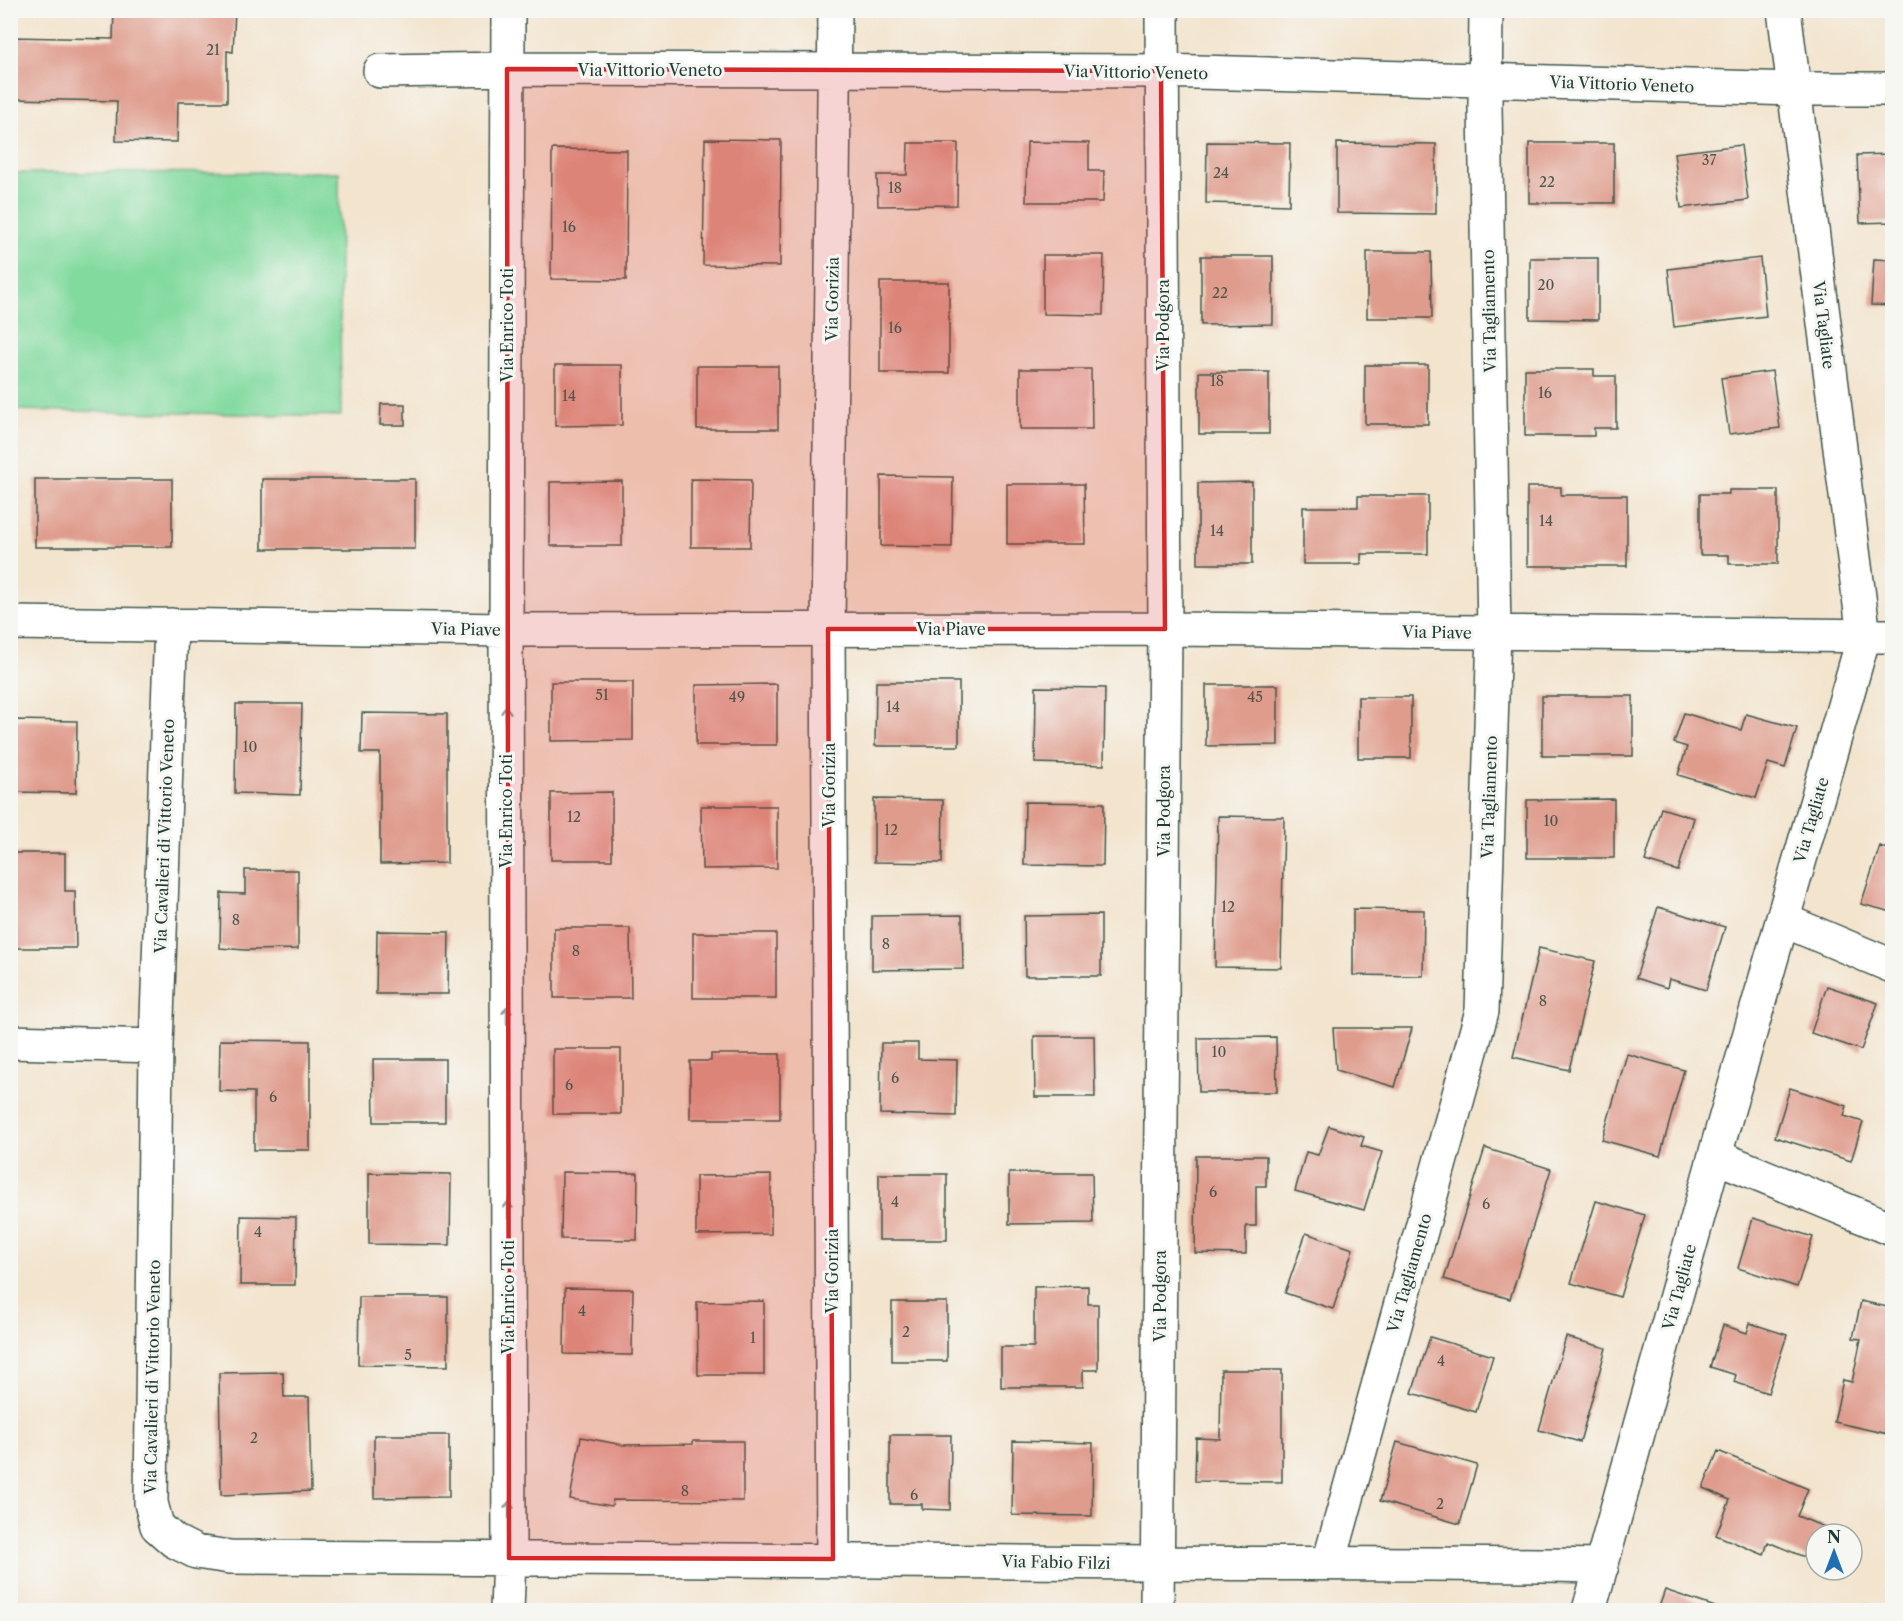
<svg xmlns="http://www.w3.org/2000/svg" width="1903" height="1621" viewBox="0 0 1903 1621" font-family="'Libre Caslon Text',serif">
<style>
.pitch{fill:#82da9f;stroke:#508c6a;stroke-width:1.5}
.building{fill:#df9c8d}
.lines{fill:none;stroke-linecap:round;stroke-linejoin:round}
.minor-casing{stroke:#3f564b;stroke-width:36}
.minor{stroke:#fff;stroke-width:33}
.oneway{stroke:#8f9e9a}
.marked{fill:#d62828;fill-opacity:0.2;stroke:#d62828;stroke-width:4.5;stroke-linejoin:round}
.labels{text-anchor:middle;stroke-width:6;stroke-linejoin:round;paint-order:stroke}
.number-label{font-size:14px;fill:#4f554a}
.street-label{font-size:16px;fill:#1f3d34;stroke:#f6f6f2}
</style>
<rect width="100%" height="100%" fill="#f6f6f2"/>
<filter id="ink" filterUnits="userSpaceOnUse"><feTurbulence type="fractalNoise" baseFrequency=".0167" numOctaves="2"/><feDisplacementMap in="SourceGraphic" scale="12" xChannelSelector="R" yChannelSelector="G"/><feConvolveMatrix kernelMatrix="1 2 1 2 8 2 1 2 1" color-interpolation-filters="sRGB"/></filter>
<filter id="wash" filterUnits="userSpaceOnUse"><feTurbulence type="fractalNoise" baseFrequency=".008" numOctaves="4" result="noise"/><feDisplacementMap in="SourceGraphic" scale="24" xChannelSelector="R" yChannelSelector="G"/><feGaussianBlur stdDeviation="1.35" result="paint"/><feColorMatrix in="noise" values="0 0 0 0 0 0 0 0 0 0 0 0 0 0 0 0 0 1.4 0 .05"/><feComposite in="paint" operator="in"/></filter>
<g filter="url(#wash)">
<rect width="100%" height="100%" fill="#f3e4ce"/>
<path class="pitch" d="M339 172 341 416 11 410V173Z"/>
<g id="blocks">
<path class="building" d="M114 10H235L233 52 227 51V102H178L177 142 116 141 117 101 10 99V37L113 39Z
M705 139 781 140 780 266 703 265Z
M1027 142 1089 143V171H1104L1103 202H1026Z
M1207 142 1290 143 1289 205 1206 203Z
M908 143H958L957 205 878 206 877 175H907Z
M1337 143 1436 144V214L1337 213Z
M1529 143H1614V203H1529Z
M1741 145 1748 200 1681 208 1674 153Z
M552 149 627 150 626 280 551 279Z
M1892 154V222L1860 223 1857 155Z
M1367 252H1431L1432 318H1367Z
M1043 255H1104L1103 315 1043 314Z
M1201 256H1273V324L1201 325Z
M1530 258H1598V320L1530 319Z
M1760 258 1766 316 1674 327 1668 269Z
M1874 259 1892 260V306L1871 305Z
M880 282H949V373H880Z
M555 365H622V425L555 426Z
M1365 365H1428V424H1365Z
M697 366H778V429H697Z
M1020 369H1091L1092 429H1020Z
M1525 369H1594V376H1616V428H1594V436H1525Z
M1772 371 1780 428 1729 434 1721 378Z
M1199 372H1269V434H1199Z
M381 404H405V425H380Z
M881 476 953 477 952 547 881 546Z
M35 479H172V547H35Z
M262 479H415V549H262Z
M691 479 751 480 750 547H691Z
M622 481V546H550V482Z
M1252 482V564H1198V483Z
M1007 484H1084L1085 544H1007Z
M1527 487H1561V495H1627V566H1527Z
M1729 490H1778V564H1729V555H1700V494H1729Z
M1358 496H1428V554H1361V564H1303V507H1358Z
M551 682H633V740L551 741Z
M876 682H959V746H875Z
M777 684V745H696V685Z
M1206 685H1278V745L1206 746Z
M1036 687 1105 688 1104 765 1035 763Z
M1542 696H1633V756H1542Z
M1358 697H1411V758H1358Z
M236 704H302L300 795 235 793Z
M362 713 447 714V863L380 864V753H361Z
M1684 713 1741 730 1746 714 1797 728 1785 768 1768 763 1756 798 1678 775 1687 747 1674 743Z
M10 720 77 721 76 793 10 792Z
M612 792V860H551V793Z
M874 799 943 800 942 863 874 862Z
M1614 799V858H1527V800Z
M1025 802 1104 803 1103 866 1024 865Z
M701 806H777V868L702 869Z
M1661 808 1694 818 1678 871 1645 861Z
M1218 816 1284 817 1281 968 1215 967Z
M1880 846 1892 851V912L1861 904Z
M10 853H65V891H75L76 948H10Z
M245 870H298V949L245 950 220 948 221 893 245 894Z
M1658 907 1725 927 1706 990 1669 979 1667 988 1636 978Z
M1353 909 1424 910 1423 976 1353 975Z
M962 915 963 969 872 970V916Z
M1101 915V976H1025L1024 916Z
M554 928H630L631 998H554Z
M377 931 449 932 448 994H376Z
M693 933H776V998H693Z
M1539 948 1595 961 1569 1070 1513 1057Z
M1827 986 1878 1003 1861 1050 1811 1033Z
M1333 1028H1412L1395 1087 1336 1070Z
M1034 1036H1094L1095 1097H1035Z
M1276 1037 1277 1092H1199L1198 1038Z
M220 1040 310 1041V1150H254V1092L219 1091Z
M881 1043H918V1059L957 1060 956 1116 880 1114Z
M553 1049H621V1114H553Z
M711 1054H780V1119H690V1061H711Z
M1627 1054 1684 1070 1660 1156 1602 1140Z
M373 1059H445V1122H374Z
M1790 1088 1847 1106 1844 1116 1863 1122 1851 1161 1775 1137Z
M1329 1126 1364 1137 1361 1146 1382 1152 1364 1210 1295 1191 1306 1152 1318 1155Z
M1485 1148 1551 1169 1510 1299 1444 1279Z
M1196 1156H1266V1186H1256V1226H1246V1254L1195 1253Z
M562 1172 638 1173 637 1240 561 1239Z
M369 1173 451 1174 450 1245 369 1244Z
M1009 1173H1092L1093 1223 1009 1224Z
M879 1174H947V1240H879Z
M771 1175V1234L696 1235V1176Z
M1596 1201 1645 1215 1620 1297 1571 1283Z
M241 1216 296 1217 295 1285H240Z
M1753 1218 1813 1237 1797 1287 1738 1268Z
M1306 1233 1353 1249 1333 1309 1285 1293Z
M1088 1286V1304H1098V1370H1083V1387H1001V1347H1034V1287Z
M565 1288 633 1289 632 1355 564 1354Z
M359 1297H448V1366L358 1365Z
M764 1301V1375H698L697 1302Z
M1861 1301 1892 1308V1435L1834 1422 1843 1380 1852 1382 1861 1339 1853 1338Z
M892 1302H947V1361H892Z
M1750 1323 1787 1335 1768 1393 1734 1382 1736 1375 1710 1367 1723 1325 1747 1333Z
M1430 1337 1493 1356 1476 1412 1412 1393Z
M1566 1337 1606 1348 1580 1442 1539 1430Z
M1221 1370H1282V1482L1195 1481 1196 1438 1220 1439Z
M283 1372 284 1397H309L311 1491 221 1495 219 1373Z
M374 1435H449V1497L374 1498Z
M890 1435H951L950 1510 922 1509V1504H890Z
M581 1437 623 1445 693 1444V1441H743V1501L613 1500 612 1506 570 1499Z
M1013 1441 1093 1443 1092 1516 1012 1515Z
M1397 1442 1477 1465 1460 1524 1380 1501Z
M1718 1451 1808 1489 1797 1516 1827 1528 1825 1534H1816V1555L1814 1561 1768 1542 1764 1555 1716 1535 1730 1500 1703 1488Z
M1665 1590 1724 1610H1658Z
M1839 1603 1892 1608V1610H1838Z"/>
</g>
</g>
<g filter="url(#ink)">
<use href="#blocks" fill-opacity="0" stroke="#3f564b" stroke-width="1.5"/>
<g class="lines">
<g class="minor-casing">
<path id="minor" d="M380 71 507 69 1161 71 1794 89H1892
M10 623 506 630 1165 629 1892 636
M171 625 156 1046 151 1503 157 1526 174 1541 196 1552 230 1557C538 1558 846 1561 1154 1563 1304 1564 1453 1563 1602 1566
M1783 920 1892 966
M10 1042 156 1046
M1715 1156 1892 1229
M833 1559 828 629 835 10
M1329 1563 1482 1011 1494 632 1485 106 1486 10
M507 1610 509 1558 506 630 508 10
M1157 1610 1165 629 1162 10
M1589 1610 1717 1148 1864 636 1784 10"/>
</g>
<use href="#minor" class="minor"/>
</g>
<defs><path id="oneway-shaft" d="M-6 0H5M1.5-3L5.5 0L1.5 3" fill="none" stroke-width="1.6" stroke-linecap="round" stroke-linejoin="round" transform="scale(1.5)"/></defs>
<g class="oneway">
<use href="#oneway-shaft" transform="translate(506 715) rotate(-90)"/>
<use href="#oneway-shaft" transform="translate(507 1015) rotate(-90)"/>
<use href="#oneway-shaft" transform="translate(508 1210) rotate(-90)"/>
<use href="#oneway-shaft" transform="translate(509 1510) rotate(-90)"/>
</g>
</g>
<path class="marked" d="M507 69 1161 71 1165 629H828L833 1559 509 1558Z"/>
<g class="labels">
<g class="number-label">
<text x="213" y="55">21</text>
<text x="1709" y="165">37</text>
<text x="1221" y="178">24</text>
<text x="1547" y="187">22</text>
<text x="895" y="193">18</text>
<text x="569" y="232">16</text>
<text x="1546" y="290">20</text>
<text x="1220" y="298">22</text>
<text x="895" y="333">16</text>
<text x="1217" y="386">18</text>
<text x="1545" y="398">16</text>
<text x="569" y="401">14</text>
<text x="1546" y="526">14</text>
<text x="1217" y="536">14</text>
<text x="602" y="700">51</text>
<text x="737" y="702">49</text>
<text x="1255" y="702">45</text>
<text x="893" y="712">14</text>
<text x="250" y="752">10</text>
<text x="574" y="822">12</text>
<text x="1551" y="826">10</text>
<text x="891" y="835">12</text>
<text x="1228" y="912">12</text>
<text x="236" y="925">8</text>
<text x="886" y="949">8</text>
<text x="576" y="956">8</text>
<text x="1543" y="1006">8</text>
<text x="1219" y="1057">10</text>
<text x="895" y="1083">6</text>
<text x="569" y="1090">6</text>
<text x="273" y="1102">6</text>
<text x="1213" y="1197">6</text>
<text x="895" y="1207">4</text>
<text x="1486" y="1209">6</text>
<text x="258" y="1237">4</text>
<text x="582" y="1316">4</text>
<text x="906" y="1337">2</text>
<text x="753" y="1343">1</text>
<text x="408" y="1360">5</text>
<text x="1441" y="1366">4</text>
<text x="254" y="1443">2</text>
<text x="685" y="1496">8</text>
<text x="914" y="1500">6</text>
<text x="1440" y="1509">2</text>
</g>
<g class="street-label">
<text x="650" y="76">Via Vittorio Veneto</text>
<text transform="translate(1136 72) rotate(1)" y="6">Via Vittorio Veneto</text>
<text transform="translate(1622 84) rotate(2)" y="6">Via Vittorio Veneto</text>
<text transform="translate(832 299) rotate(-89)" y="6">Via Gorizia</text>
<text transform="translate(1489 311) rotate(-91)" y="6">Via Tagliamento</text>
<text transform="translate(507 325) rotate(-90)" y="6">Via Enrico Toti</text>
<text transform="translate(1163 325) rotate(-90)" y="6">Via Podgora</text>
<text transform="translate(1824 325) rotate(83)" y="6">Via Tagliate</text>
<text transform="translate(466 629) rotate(1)" y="6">Via Piave</text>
<text x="951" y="635">Via Piave</text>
<text transform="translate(1437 632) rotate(1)" y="6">Via Piave</text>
<text transform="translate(829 785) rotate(-90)" y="6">Via Gorizia</text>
<text transform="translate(1489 797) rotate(-88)" y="6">Via Tagliamento</text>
<text transform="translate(506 811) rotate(-90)" y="6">Via Enrico Toti</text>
<text transform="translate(1164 811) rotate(-90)" y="6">Via Podgora</text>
<text transform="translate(1811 820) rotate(-74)" y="6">Via Tagliate</text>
<text transform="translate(164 836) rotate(-88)" y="6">Via Cavalieri di Vittorio Veneto</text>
<text transform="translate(832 1271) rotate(-90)" y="6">Via Gorizia</text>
<text transform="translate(1409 1273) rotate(-74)" y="6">Via Tagliamento</text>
<text transform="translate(1679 1287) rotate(-75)" y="6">Via Tagliate</text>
<text transform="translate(1160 1296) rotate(-90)" y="6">Via Podgora</text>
<text transform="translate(508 1297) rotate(-90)" y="6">Via Enrico Toti</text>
<text transform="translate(152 1377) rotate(-89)" y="6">Via Cavalieri di Vittorio Veneto</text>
<text transform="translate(1056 1562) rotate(1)" y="6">Via Fabio Filzi</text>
</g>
</g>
<rect width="1903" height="1621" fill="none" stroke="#f6f6f2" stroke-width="36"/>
<g transform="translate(1834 1552)"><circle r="28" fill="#f6f6f2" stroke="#a0aca6" stroke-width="1.5"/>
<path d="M0-4.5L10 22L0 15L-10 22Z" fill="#1f6fb2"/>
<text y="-9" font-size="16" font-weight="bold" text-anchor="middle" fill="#1f3d34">N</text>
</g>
</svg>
